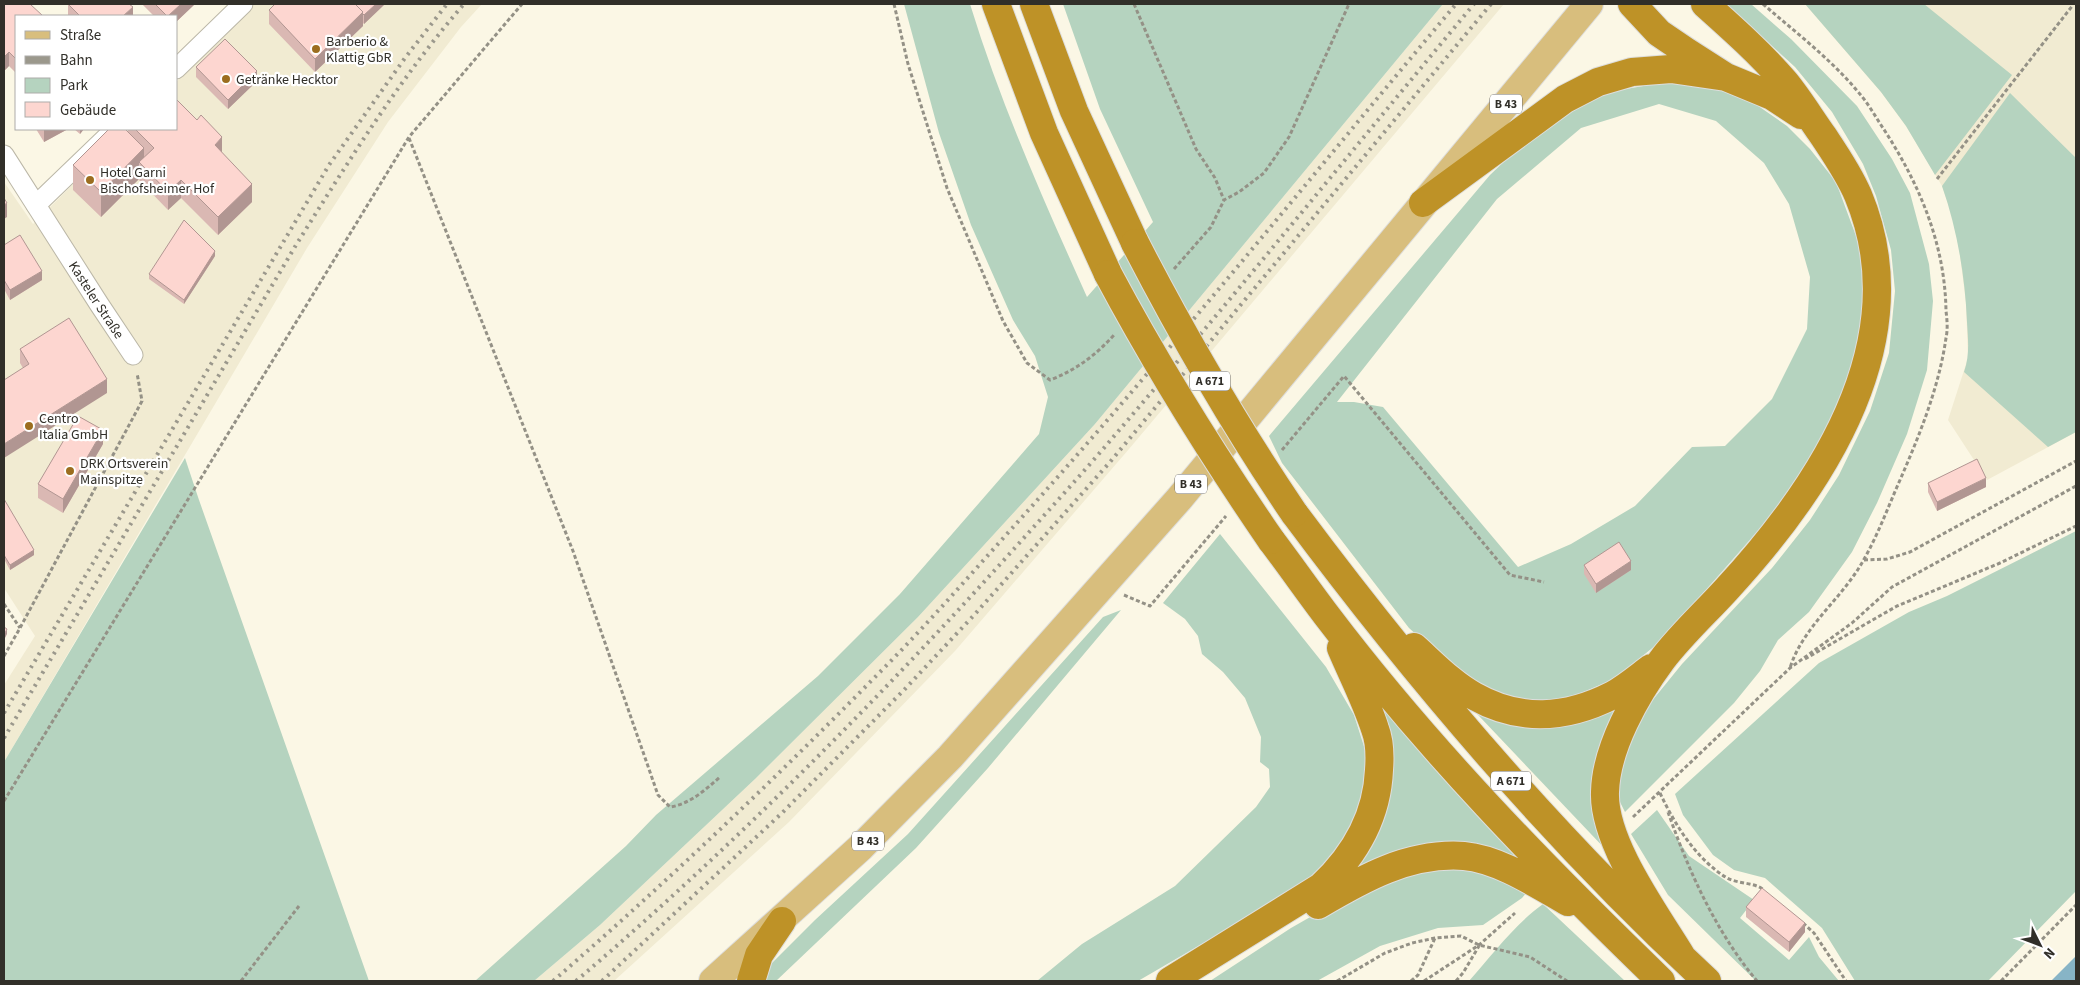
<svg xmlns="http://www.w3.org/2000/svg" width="2080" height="985" viewBox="0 0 2080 985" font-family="'Source Sans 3',sans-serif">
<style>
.built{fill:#f1ebd2}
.green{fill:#b5d3bf;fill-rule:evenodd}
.water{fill:#87b4c6}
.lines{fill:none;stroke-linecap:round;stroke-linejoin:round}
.street-casing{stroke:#bbb7a7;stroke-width:21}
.primary-casing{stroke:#dededd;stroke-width:30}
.highway-casing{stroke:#dededd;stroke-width:30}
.path{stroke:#949186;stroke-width:3;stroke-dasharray:4 2.5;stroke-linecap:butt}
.street{stroke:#fff;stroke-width:19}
.primary{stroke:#d8be7d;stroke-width:28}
.highway{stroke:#be9227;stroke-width:28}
.rail{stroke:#9b988c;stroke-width:4;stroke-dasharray:2.5 5;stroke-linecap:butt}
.highway-bridge-casing{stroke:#dededd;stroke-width:30;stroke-linecap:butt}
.highway-bridge{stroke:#be9227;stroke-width:28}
.wall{fill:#dab8b3}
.shaded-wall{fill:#b19692}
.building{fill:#fdd6d0;stroke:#b19692}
.poi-dot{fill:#9c6e1f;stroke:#fff;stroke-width:2}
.labels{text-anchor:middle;stroke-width:4.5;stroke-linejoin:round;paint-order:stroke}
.shield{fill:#fff;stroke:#6f6d69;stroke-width:1}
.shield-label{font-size:12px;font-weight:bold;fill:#312f29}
.poi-label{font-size:14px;fill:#312f29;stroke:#fff;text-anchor:start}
.street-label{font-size:14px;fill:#312f29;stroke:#fff}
</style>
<rect width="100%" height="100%" fill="#fbf7e5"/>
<path class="built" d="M255 4H482L461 27 388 122 307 248 4 762V685L35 636 4 588V182L33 224 129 129H176V82Z
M1443 4H1504L1129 449 955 651 789 822 614 981H534L600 925 755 779 918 617 1095 424Z
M1805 4H2076V432L1987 480 1948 420 1968 358 1966 302 1959 248 1952 215 1942 186 1906 126 1881 92Z"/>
<path class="green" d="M904 4H970C1001 105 1044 201 1087 297L1153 222 1100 109 1063 4H1443L1095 424 918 617 755 779 600 925 534 981H475L626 846 656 815 818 676 900 594 1039 434 1048 397 1035 356 1013 320 971 225 939 133Z
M1726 4H1751L1791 39 1857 106 1892 159 1910 193 1929 264 1933 301 1927 370 1907 434 1877 503 1852 552 1809 612 1778 640 1760 671 1734 703 1625 812 1618 798V772L1626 742 1647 707 1682 664 1772 568 1810 520 1839 475 1870 411 1889 353 1895 291 1891 250 1876 196 1863 164 1832 112 1795 67Z
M1805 4H1924L2012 75 1935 175 1906 126 1881 92Z
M1661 83 1688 84 1722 91 1754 103 1787 126 1810 149 1836 182 1859 244 1868 300 1852 377 1831 429 1777 509 1661 641 1614 679 1558 703 1505 702 1462 676 1409 628 1282 463 1269 436 1490 175 1535 132 1602 93ZM1659 104 1716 121 1764 163 1789 204 1810 277 1807 329 1772 399 1725 446 1692 447 1635 506 1571 544 1518 567 1383 407 1354 402H1337L1497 199 1581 128Z
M2010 93 2076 158V432L2048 447 1964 372C1970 355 1968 339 1967 322 1965 275 1957 229 1942 186Z
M185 458 199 500 369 981H4V762Z
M2076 531V891L1988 981H1855L1822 928 1765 878 1734 870 1713 855 1683 815 1675 794 1819 663 1909 612 1947 596Z
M1220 534 1326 667 1354 715 1368 759 1362 805 1349 836 1330 862 1295 890 1138 981H1037L1082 944 1175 886 1256 807 1270 787 1269 769 1260 762 1261 737 1245 698 1223 672 1202 654 1198 636 1185 619 1163 603Z
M1121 610 988 768 916 848 776 981H761L770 965 815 920 908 834 1103 617Z
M1359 681 1517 857 1499 850 1471 845 1337 882 1383 813Z
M1461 697 1497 717 1625 701 1609 853Z
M1657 810 1689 856 1754 900 1740 918 1789 960 1809 937 1819 957 1839 981H1756L1668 895 1631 834Z
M1465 868 1496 876 1528 891 1522 898 1483 925 1438 928 1380 946 1317 981H1210L1291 928 1354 892 1403 873Z
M1543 904 1625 981H1469C1492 955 1515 924 1543 904Z"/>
<path class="water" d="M2076 956V981H2051Z"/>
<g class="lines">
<g class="street-casing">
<g id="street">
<path d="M176 69 243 4"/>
<path id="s1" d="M4 155 99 304 133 355"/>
<path d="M36 205 115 129"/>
</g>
</g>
<g class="primary-casing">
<path id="primary" d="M713 981 861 847 950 757 1179 499 1589 4"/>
</g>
<g class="highway-casing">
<path id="highway" d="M996 4 1044 133 1108 274
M1034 4 1074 111 1135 243
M1632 4 1659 33 1687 52 1726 77 1772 96 1801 115
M1423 203 1565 99 1598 82 1632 72 1671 69 1726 77
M1294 513C1419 681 1554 839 1707 981
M1271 540C1290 565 1308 591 1327 616 1427 748 1543 867 1661 981
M1414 647C1433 664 1452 684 1474 696 1520 722 1566 719 1613 695 1626 688 1639 677 1651 668
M1318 905C1362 879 1409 852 1464 856 1499 859 1538 885 1568 902
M1682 957C1656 914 1603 843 1605 792 1606 748 1636 695 1662 660 1681 635 1705 613 1726 590 1822 486 1919 341 1858 195 1849 174 1836 155 1824 137 1811 119 1799 99 1785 82 1761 54 1733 29 1705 4
M751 981 759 955 782 921
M1170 981 1321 887C1355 855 1377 817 1379 770 1380 757 1380 742 1375 729 1366 701 1352 674 1341 648"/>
</g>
<path class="path" d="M894 4 908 64 947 188 1003 321 1027 363 1050 380C1076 370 1096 355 1114 335
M1134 4 1196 149 1215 178 1224 200
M1763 4C1795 32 1831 59 1859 93 1867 102 1874 114 1881 125 1918 181 1945 242 1946 311 1947 319 1948 329 1946 338 1939 387 1920 434 1900 480 1888 507 1878 535 1863 561 1842 599 1803 626 1790 668
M409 138 573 551 658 795 670 807C690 804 705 790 720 777
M1937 179 2073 5
M1174 269 1211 227 1224 200 1239 192 1264 173 1289 137 1349 4
M1282 450 1344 376 1510 575 1544 582
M1864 560 1887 559 1910 552 2076 461
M1124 595 1150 606 1226 516
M4 604 20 628
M4 656 20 628 142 401 137 373
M1805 659 1897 606 2000 563 2076 526
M1660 793C1675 825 1696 859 1727 878 1738 884 1754 882 1764 890
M4 801 409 137 522 4
M1668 812C1689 872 1716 932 1757 981
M1633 817 1790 668 1852 623 1892 587 2076 486
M1803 923 1814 933 1846 981
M241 981 299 906
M1337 981 1385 953 1412 943 1435 938 1461 936 1479 945 1530 957 1567 981
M1411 981 1418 975 1435 938
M1424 981 1479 945 1515 913
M1456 981 1463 973 1479 946
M2001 981 2076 905"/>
<use href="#street" class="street"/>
<use href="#primary" class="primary"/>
<use href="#highway" class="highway"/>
<path class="rail" d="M4 713 329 165 405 58 447 4
M4 738 296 245C348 162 400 78 464 4
M553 981C666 883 774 780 879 673 926 626 970 575 1015 525 1167 356 1310 178 1456 4
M576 981C732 848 876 702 1013 550 1047 512 1082 474 1115 435 1237 293 1354 148 1474 4
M602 981 782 813 904 690 975 614 1110 462 1491 4"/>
<g class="highway-bridge-casing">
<path id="highway-bridge" d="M1135 243C1183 336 1235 426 1294 513
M1108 274C1157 366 1212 454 1271 540"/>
</g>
<use href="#highway-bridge" class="highway-bridge"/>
</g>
<path class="wall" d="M4 4 16 16V73L9 66 4 71Z
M68 4 133 16H68Z
M142 4H195L176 22V16H154Z
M385 4 364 24 363 23V26L315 72 269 24V10Z
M196 67 257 81 228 109 196 77Z
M36 129H68L44 142Z
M74 129H84L80 134Z
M128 129H176L222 153 252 202 218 235 181 198 168 210 139 180V179L101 217 73 190V165L128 131Z
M4 245 42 280 10 300 4 289Z
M215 256 184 304 149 279V274Z
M20 349 107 393 23 368 20 363Z
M103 444 63 513 38 498V484Z
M1928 483 1986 487 1937 511 1928 492Z
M4 499 34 555 10 570 4 559Z
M1584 565 1631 570 1596 593 1584 574Z
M1746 907 1805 932 1789 952 1746 917Z"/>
<path class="shaded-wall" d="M181 4H195L176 22V16H168Z
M376 4H385L364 24V15Z
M133 7V16H123Z
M363 12V26L315 72V59Z
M9 52V66L4 71V57Z
M257 71V81L228 109V100Z
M44 129H68L44 142Z
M80 129H84L80 134Z
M222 137V155L215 145Z
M144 148V168L139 162V179L101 217V192Z
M181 180V198L168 210V192Z
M252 184V202L218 235V217Z
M7 203V217L4 219V205Z
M215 251V256L184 304V300Z
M42 271V280L10 300V290Z
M107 379V393L4 458V444Z
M103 430V444L63 513V499Z
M1986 478V487L1937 511V502Z
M34 550V555L10 570V565Z
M1631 561V570L1596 593V584Z
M7 629V634L4 640V635Z
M1805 923V932L1789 952V942Z"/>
<path class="building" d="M4 4H30L43 16H16V59L9 52 4 57Z
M68 4H129L133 7 123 16H80Z
M155 4H181L168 16H167Z
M275 4H355L363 12 315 59 269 10Z
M355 4H376L364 15 362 13 363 12Z
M225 39 257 71 228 100 196 67Z
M176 99 197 120 201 115 222 137 215 145 252 184 218 217 181 180 168 192 139 162 154 148 135 129H176Z
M109 129H125L144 148 101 192 73 165Z
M4 198 7 203 4 205Z
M184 220 215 251 184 300 149 274Z
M20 235 42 271 10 290 4 280V245Z
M69 318 107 379 4 444V380L29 364 20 349Z
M78 416 103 430 63 499 38 484Z
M1977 459 1986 478 1937 502 1928 483Z
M4 499 34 550 10 565 4 555Z
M1619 542 1631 561 1596 584 1584 565Z
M4 627 7 629 4 635Z
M1762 888 1805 923 1789 942 1746 907Z"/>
<g class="poi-dot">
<circle cx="316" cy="49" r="5"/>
<circle cx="226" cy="79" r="5"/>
<circle cx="90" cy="180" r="5"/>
<circle cx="29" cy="426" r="5"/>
<circle cx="70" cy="471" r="5"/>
</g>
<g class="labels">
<g class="shield">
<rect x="1490" y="94.5" width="32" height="19" rx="4"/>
<rect x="1190" y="371.5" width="40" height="19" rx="4"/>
<rect x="1175" y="474.5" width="32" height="19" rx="4"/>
<rect x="1491" y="771.5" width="40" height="19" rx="4"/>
<rect x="852" y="831.5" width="32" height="19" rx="4"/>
</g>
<g class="shield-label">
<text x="1506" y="108">B 43</text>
<text x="1210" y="385">A 671</text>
<text x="1191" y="488">B 43</text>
<text x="1511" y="785">A 671</text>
<text x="868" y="845">B 43</text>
</g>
<g class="poi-label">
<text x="326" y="46">Barberio &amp;<tspan x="326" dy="16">Klattig GbR</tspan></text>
<text x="236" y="84">Getränke Hecktor</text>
<text x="100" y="177">Hotel Garni<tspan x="100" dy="16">Bischofsheimer Hof</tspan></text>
<text x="39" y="423">Centro<tspan x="39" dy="16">Italia GmbH</tspan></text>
<text x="80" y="468">DRK Ortsverein<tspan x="80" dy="16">Mainspitze</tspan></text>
</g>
<g class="street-label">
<text dy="5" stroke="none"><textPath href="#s1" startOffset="172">Kasteler Straße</textPath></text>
</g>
</g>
<rect width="2080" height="985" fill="none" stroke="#312f29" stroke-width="10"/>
<rect x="15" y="15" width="162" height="115" fill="#ffffff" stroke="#adaca9"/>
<rect x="25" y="31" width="25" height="8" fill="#d8be7d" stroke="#adaca9"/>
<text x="60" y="40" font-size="15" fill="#312f29">Straße</text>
<rect x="25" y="56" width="25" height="8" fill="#9b988c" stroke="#adaca9"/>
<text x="60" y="65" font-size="15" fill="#312f29">Bahn</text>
<rect x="25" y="78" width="25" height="15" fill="#b5d3bf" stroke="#adaca9"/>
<text x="60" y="90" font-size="15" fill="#312f29">Park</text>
<rect x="25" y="102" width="25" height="15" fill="#fdd6d0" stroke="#adaca9"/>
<text x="60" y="115" font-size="15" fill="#312f29">Gebäude</text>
<g transform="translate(2040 945) rotate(132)" stroke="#ffffff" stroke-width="4" paint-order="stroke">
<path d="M0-4L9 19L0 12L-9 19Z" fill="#312f29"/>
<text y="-8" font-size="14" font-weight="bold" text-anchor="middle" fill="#312f29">N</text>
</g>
</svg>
